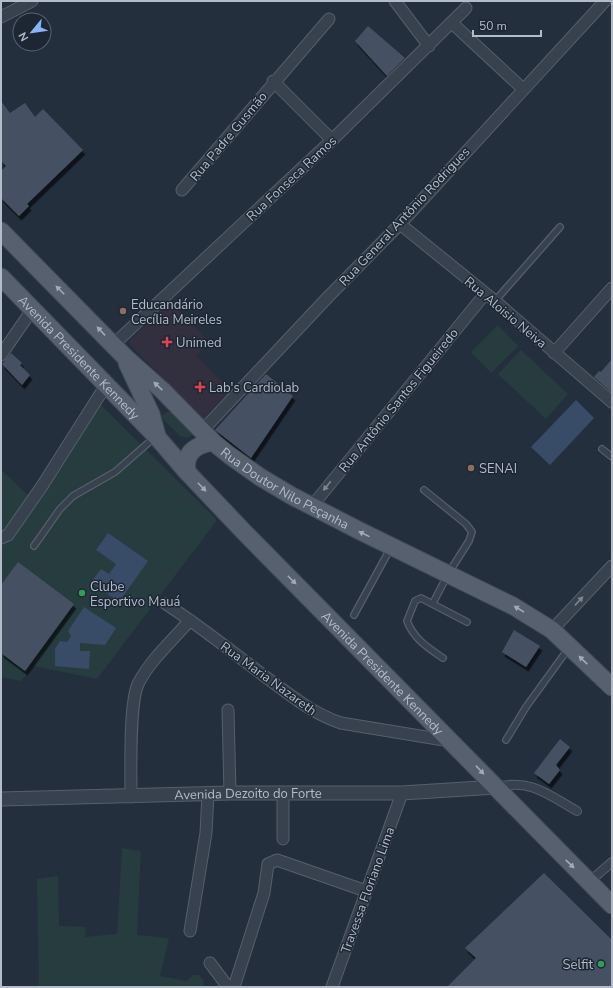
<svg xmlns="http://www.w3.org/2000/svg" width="613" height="988" viewBox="0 0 613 988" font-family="'Nunito Sans',sans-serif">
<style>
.medical{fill:#32303f}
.green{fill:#263c3f}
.water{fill:#394c67}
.building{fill:#455162;filter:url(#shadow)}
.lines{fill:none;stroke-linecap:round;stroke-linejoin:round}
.service-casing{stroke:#565f6c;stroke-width:8}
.pedestrian-casing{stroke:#565f6c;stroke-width:10}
.minor-casing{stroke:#565f6c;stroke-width:13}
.tertiary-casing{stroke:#565f6c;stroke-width:15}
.primary-casing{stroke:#414a57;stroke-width:19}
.service{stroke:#38414e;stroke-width:5.5}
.pedestrian{stroke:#38414e;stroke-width:8}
.minor{stroke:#38414e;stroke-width:11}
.tertiary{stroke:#38414e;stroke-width:13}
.primary{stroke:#56606e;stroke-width:17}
.oneway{fill:#a1aab7}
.oneway2{fill:#7c8592}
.education-dot{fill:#8d6e63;stroke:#1d2633;stroke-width:1.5}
.health-dot{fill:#e0444e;stroke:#1d2633;stroke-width:1.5}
.leisure-dot{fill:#2e9e5b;stroke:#1d2633;stroke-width:1.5}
.labels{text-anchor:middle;stroke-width:3;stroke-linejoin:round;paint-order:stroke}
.street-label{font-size:13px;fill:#b4bcc9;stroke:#1d2633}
.poi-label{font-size:13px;fill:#b4bcc9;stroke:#1d2633;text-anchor:start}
</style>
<defs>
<filter id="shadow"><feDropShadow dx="2.5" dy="4.5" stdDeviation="0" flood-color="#0009"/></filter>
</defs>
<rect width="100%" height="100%" fill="#242f3e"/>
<path class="medical" d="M171 301 205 338 203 340 207 344 196 356 231 390 203 419 129 343 131 339Z"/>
<path class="green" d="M498 325 518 346 491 373 471 352Z
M521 350 568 394 546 419 498 374Z
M100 404 217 520 97 679 34 666 21 681 1 677V470L36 502Z
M167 412H176L194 434 187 438 180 436 162 418 161 416Z
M122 848 141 851 137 935 169 938 160 976 187 981 193 975H199L204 981 203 987H39L37 879 58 876 59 926 86 927 85 937 117 934Z"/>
<path class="water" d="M576 400 594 418 550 465 531 447Z
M108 533 148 561 119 602 91 582 101 569 109 574 116 564 96 550Z
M84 607 116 628 105 645 80 643V651H90L89 669 55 666V649L60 641 67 642 71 636 68 631Z"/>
<path class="building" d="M368 26 405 58 387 76 355 41Z
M1 101 10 113 25 103 35 117 43 109 83 150 27 204 29 206 19 216 1 198V171L6 166 1 161Z
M11 353 22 363 20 365 30 375 22 385 2 364Z
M612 359V393L594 377 599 371 601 372Z
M266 374 293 396 251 458 215 430Z
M18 562 74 604 25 671 1 653V585Z
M514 630 540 646 526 667 502 652Z
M560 739 570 747 556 765 560 770 549 784 534 773Z
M544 873 612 940V987H447L476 958 465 948Z"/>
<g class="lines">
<g class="service-casing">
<path id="service" d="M495 301 560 227
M602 449 612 457
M424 490 466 524 472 532 469 541 448 574 433 603
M34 546 60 509 73 496 115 472 155 437
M354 615 390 549
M443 658C427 647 414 639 407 621L415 601 421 598 467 622
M506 740 526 707 568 649"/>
</g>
<g class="pedestrian-casing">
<path id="pedestrian" d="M496 787C532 779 547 794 577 811
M589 882 612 862"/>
</g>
<g class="minor-casing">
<path id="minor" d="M395 1 429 46
M1 17 32 1
M452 23 522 88
M273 81 332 140
M182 190 329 19
M400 224 495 301 612 402
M113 345 332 140 466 8
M554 353 612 288
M1 355 32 310
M202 431 328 297 400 224 605 1
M312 506 485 294
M1 538 8 535 42 486 106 385
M166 604C200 626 231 651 263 675 288 693 311 713 341 723L450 741
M552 630 612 566
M228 710 230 793
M131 797C131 771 129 704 138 684 150 660 173 640 190 620
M283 839V793
M190 931 206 833 208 794
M210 963 228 987
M234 987 264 893 268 864 277 860 366 891
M332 987 402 793"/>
</g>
<g class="tertiary-casing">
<g id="tertiary">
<path id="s1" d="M1 799 230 793H402L496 787"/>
</g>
</g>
<g class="primary-casing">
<g id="primary">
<path id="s2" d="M1 231 125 357 162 390 213 442 229 455 260 477 292 496 360 531 513 606 552 630 612 687"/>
<path id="s3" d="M1 277 157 437 187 472 245 533 612 905"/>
<path d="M127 363 151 414 157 436"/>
<path d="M187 472C184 453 195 445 213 442"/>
</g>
</g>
<use href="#service" class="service"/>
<use href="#pedestrian" class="pedestrian"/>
<use href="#minor" class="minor"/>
<use href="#tertiary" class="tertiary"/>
<use href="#primary" class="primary"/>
</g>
<defs><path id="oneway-solid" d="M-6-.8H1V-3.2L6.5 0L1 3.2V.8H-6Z"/></defs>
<g class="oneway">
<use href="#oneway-solid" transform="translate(60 290) rotate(-135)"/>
<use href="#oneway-solid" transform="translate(101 331) rotate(-133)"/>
<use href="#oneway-solid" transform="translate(158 386) rotate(-137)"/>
<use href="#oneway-solid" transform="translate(202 487) rotate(46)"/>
<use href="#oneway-solid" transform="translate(364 534) rotate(-154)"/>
<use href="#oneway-solid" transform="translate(292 580) rotate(45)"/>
<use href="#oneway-solid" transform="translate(519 609) rotate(-149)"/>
<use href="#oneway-solid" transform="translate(583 660) rotate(-136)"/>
<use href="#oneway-solid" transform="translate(480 770) rotate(47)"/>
<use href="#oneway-solid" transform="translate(570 864) rotate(44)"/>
</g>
<g class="oneway2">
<use href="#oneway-solid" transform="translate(327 486) rotate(129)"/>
<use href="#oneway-solid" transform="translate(579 601) rotate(-47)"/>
</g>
<g class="education-dot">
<circle cx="123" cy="311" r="4"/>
<circle cx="471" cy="468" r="4"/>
</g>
<g class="health-dot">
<path d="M165 336h4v4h4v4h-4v4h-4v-4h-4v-4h4z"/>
<path d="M198 381h4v4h4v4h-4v4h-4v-4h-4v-4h4z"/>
</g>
<g class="leisure-dot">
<circle cx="82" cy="593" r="4"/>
<circle cx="601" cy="964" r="4"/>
</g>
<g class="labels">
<g class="street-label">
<text transform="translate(228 136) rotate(-50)" y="5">Rua Padre Gusmão</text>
<text transform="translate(291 178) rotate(-43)" y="5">Rua Fonseca Ramos</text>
<text transform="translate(404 216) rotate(-47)" y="5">Rua General Antônio Rodrigues</text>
<text transform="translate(506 312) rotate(40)" y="5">Rua Aloisio Neiva</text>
<text dy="5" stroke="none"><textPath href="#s3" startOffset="112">Avenida Presidente Kennedy</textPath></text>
<text transform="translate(398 400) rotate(-51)" y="5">Rua Antônio Santos Figueiredo</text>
<text dy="5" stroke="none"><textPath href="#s2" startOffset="385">Rua Doutor Nilo Peçanha</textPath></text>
<text dy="5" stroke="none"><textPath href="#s3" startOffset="550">Avenida Presidente Kennedy</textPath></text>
<text transform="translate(269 678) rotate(36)" y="5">Rua Maria Nazareth</text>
<text dy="5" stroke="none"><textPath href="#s1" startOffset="247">Avenida Dezoito do Forte</textPath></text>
<text transform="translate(367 890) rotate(-70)" y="5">Travessa Floriano Lima</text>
</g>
<g class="poi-label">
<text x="131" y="309">Educandário<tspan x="131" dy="15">Cecília Meireles</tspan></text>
<text x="176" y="347">Unimed</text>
<text x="209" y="392">Lab's Cardiolab</text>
<text x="479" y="473">SENAI</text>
<text x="90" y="591">Clube<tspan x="90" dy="15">Esportivo Mauá</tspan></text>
<text x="593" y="969" text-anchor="end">Selfit</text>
</g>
</g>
<rect width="613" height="988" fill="none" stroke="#b4bcc9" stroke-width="4"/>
<g transform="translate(32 32) rotate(241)"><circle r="19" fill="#1d2633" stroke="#59626f"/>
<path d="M0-3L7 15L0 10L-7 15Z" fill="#8ab4f8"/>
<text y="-6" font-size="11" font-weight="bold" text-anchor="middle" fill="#b4bcc9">N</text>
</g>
<path d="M473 30v6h68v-6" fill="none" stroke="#b4bcc9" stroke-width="2"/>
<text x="479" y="30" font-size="12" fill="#b4bcc9" stroke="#1d2633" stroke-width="3" paint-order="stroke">50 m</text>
</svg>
